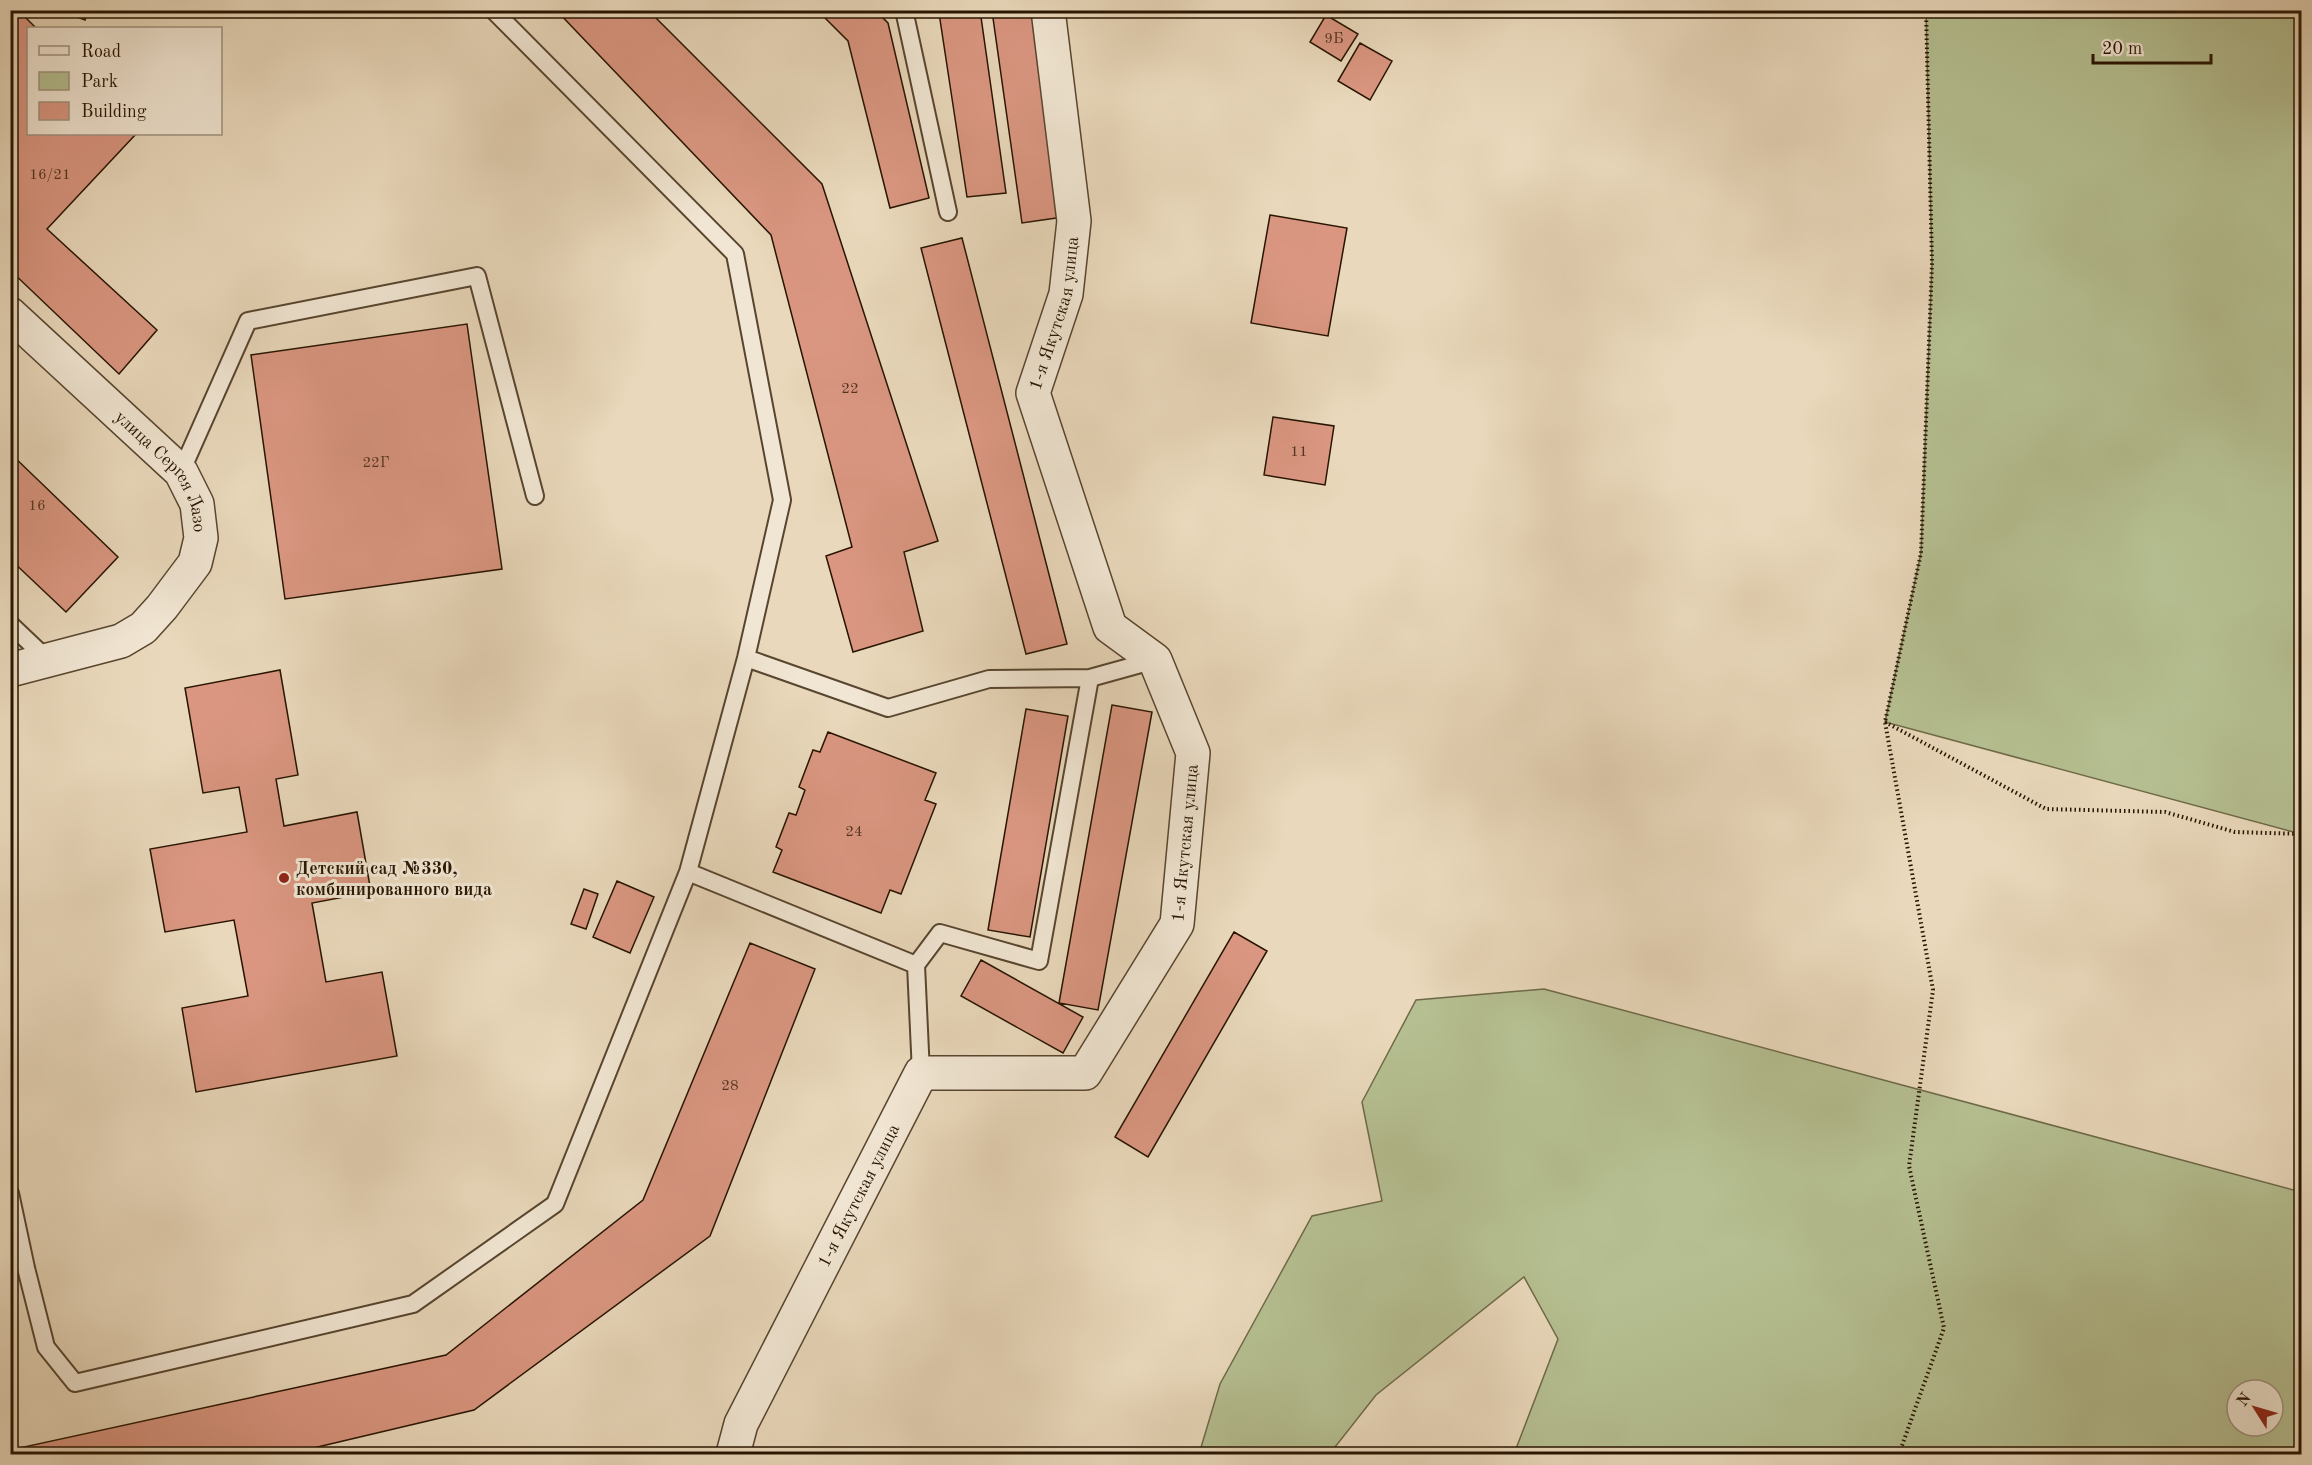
<svg xmlns="http://www.w3.org/2000/svg" width="2312" height="1465" viewBox="0 0 2312 1465" font-family="'Old Standard TT',serif">
<style>
.green{fill:#b5bf91;stroke:#6e6a48;stroke-width:1.5;fill-rule:evenodd}
.building{fill:#da9681;stroke:#271400;stroke-width:1.5}
.lines{fill:none;stroke-linecap:round;stroke-linejoin:round}
.lane-casing{stroke:#58452f;stroke-width:20}
.street-casing{stroke:#58452f;stroke-width:36}
.path{stroke:#271400;stroke-width:4;stroke-dasharray:1.5 3;stroke-linecap:butt}
.lane{stroke:#f1e6d3;stroke-width:16}
.street{stroke:#f1e6d3;stroke-width:33}
.poi-dot{fill:#8f2418;stroke:#f1e6d3;stroke-width:2}
.labels{text-anchor:middle;stroke-width:6;stroke-linejoin:round;paint-order:stroke}
.number-label{font-size:15px;fill:#543420}
.street-label{font-size:18px;fill:#271400;stroke:#f1e6d3}
.poi-label{font-size:18px;font-weight:bold;fill:#271400;stroke:#f1e6d3;text-anchor:start}
</style>
<rect width="100%" height="100%" fill="#e9d8bb"/>
<filter id="stains"><feTurbulence type="fractalNoise" baseFrequency=".00333" numOctaves="4"/><feColorMatrix values="0 0 0 0 .2 0 0 0 0 .09 0 0 0 0 .02 0 0 0 .5 -.17"/></filter>
<radialGradient id="worn" r=".72"><stop offset=".6" stop-color="#630" stop-opacity="0"/><stop offset="1" stop-color="#630" stop-opacity=".3"/></radialGradient>
<path class="green" d="M1926 11H2301V834L1885 722 1921 553 1932 263Z
M1544 989 2301 1192V1454H1514L1558 1339 1524 1277 1376 1395 1335 1447 1334 1454H1199L1220 1384 1312 1216 1382 1201 1362 1102 1416 1000ZM2237 1390H2273V1426H2237Z"/>
<path class="building" d="M10 10H18L36 28H28V134H136L47 229 157 330 119 374 10 270Z
M59 10H88L85 20Z
M556 10H648L822 184 938 541 904 552 923 631 853 652 826 556 852 547 771 235Z
M817 10H875L888 23 929 198 890 208 848 41Z
M936 10H980L1006 193 967 197 939 13Z
M1034 10 1063 217 1022 223 992 11Z
M1326 15 1358 34 1341 61 1310 42Z
M1360 43 1392 61 1370 100 1338 81Z
M1270 215 1347 228 1328 336 1251 323Z
M962 238 1067 644 1026 654 921 248Z
M467 324 502 569 285 599 251 355Z
M1273 417 1334 426 1325 485 1264 475Z
M10 453 118 557 66 612 10 559Z
M280 670 298 775 276 779 284 826 357 812 371 892 312 903 326 982 382 972 397 1056 196 1092 182 1008 248 996 234 920 165 932 150 849 247 832 239 787 203 793 185 688Z
M1112 705 1152 712 1098 1010 1059 1003Z
M1026 709 1068 716 1030 937 988 930Z
M828 732 936 773 925 800 936 804 901 894 890 890 881 913 773 872 782 850 776 847 789 813 796 815 805 790 799 787 813 750 820 752Z
M617 881 654 897 630 953 593 937Z
M584 889 598 894 586 929 571 924Z
M1234 932 1267 951 1148 1157 1115 1137Z
M750 943 815 969 710 1236 474 1410 288 1454H10V1450L446 1355 643 1200Z
M981 960 1083 1017 1063 1053 961 996Z"/>
<g class="lines">
<g class="lane-casing">
<path id="lane" d="M904 10 948 212
M181 472 248 321 477 276 535 496
M10 624 48 660
M746 658 888 708 989 679 1090 678 1155 660
M688 872 916 965 921 1073
M916 965 940 933 1039 961 1090 678
M10 1193 26 1268 46 1347 75 1383 413 1304 555 1204 688 872 746 658 782 500 735 254 493 10"/>
</g>
<g class="street-casing">
<g id="street">
<path id="s1" d="M10 314 181 472 197 504 201 538 195 563 162 607 143 628 121 641 10 670"/>
<path id="s2" d="M733 1454 741 1424 921 1073H1085L1177 924 1193 753 1155 660 1110 627 1033 393 1066 294 1074 221 1048 10"/>
</g>
</g>
<path class="path" d="M1885 722 2046 809 2165 812 2235 832 2302 834
M1899 1454 1944 1328 1909 1166 1933 990 1885 722 1921 553 1932 263 1926 10"/>
<use href="#lane" class="lane"/>
<use href="#street" class="street"/>
</g>
<circle class="poi-dot" cx="284" cy="878" r="6"/>
<g class="labels">
<g class="number-label">
<text x="1334" y="43">9Б</text>
<text x="50" y="179">16/21</text>
<text x="850" y="393">22</text>
<text x="1299" y="456">11</text>
<text x="376" y="467">22Г</text>
<text x="37" y="510">16</text>
<text x="854" y="836">24</text>
<text x="730" y="1090">28</text>
</g>
<g class="street-label">
<text dy="6" stroke="none"><textPath href="#s2" startOffset="1422">1-я Якутская улица</textPath></text>
<text dy="6" stroke="none"><textPath href="#s1" startOffset="222">улица Сергея Лазо</textPath></text>
<text dy="6" stroke="none"><textPath href="#s2" startOffset="846">1-я Якутская улица</textPath></text>
<text dy="6" stroke="none"><textPath href="#s2" startOffset="288">1-я Якутская улица</textPath></text>
</g>
<g class="poi-label">
<text x="296" y="874">Детский сад №330,<tspan x="296" dy="21">комбинированного вида</tspan></text>
</g>
</g>
<rect width="2312" height="1465" fill="none" stroke="#e9d8bb" stroke-width="36"/>
<rect x="12" y="12" width="2288" height="1441" fill="none" stroke="#271400" stroke-width="3"/>
<rect x="18" y="18" width="2276" height="1429" fill="none" stroke="#271400" stroke-width="1.5"/>
<rect x="27" y="27" width="195" height="108" fill="#f1e6d3" stroke="#a0927f" stroke-width="1.5"/>
<rect x="39" y="46" width="30" height="9" fill="#f1e6d3" stroke="#a0927f" stroke-width="1.5"/>
<text x="81" y="57" font-size="18" fill="#271400">Road</text>
<rect x="39" y="72" width="30" height="18" fill="#b5bf91" stroke="#a0927f" stroke-width="1.5"/>
<text x="81" y="87" font-size="18" fill="#271400">Park</text>
<rect x="39" y="102" width="30" height="18" fill="#da9681" stroke="#a0927f" stroke-width="1.5"/>
<text x="81" y="117" font-size="18" fill="#271400">Building</text>
<g transform="translate(2255 1408) rotate(307)"><circle r="28" fill="#f1e6d3" stroke="#a0927f" stroke-width="1.5"/>
<path d="M0-4.5L10 22L0 15L-10 22Z" fill="#8f2418"/>
<text y="-9" font-size="16" font-weight="bold" text-anchor="middle" fill="#271400">N</text>
</g>
<path d="M2093 54v9h118v-9" fill="none" stroke="#271400" stroke-width="3"/>
<text x="2102" y="54" font-size="18" fill="#271400" stroke="#f1e6d3" stroke-width="4.5" paint-order="stroke">20 m</text>
<rect width="100%" height="100%" filter="url(#stains)"/>
<rect width="100%" height="100%" fill="url(#worn)"/>
</svg>
